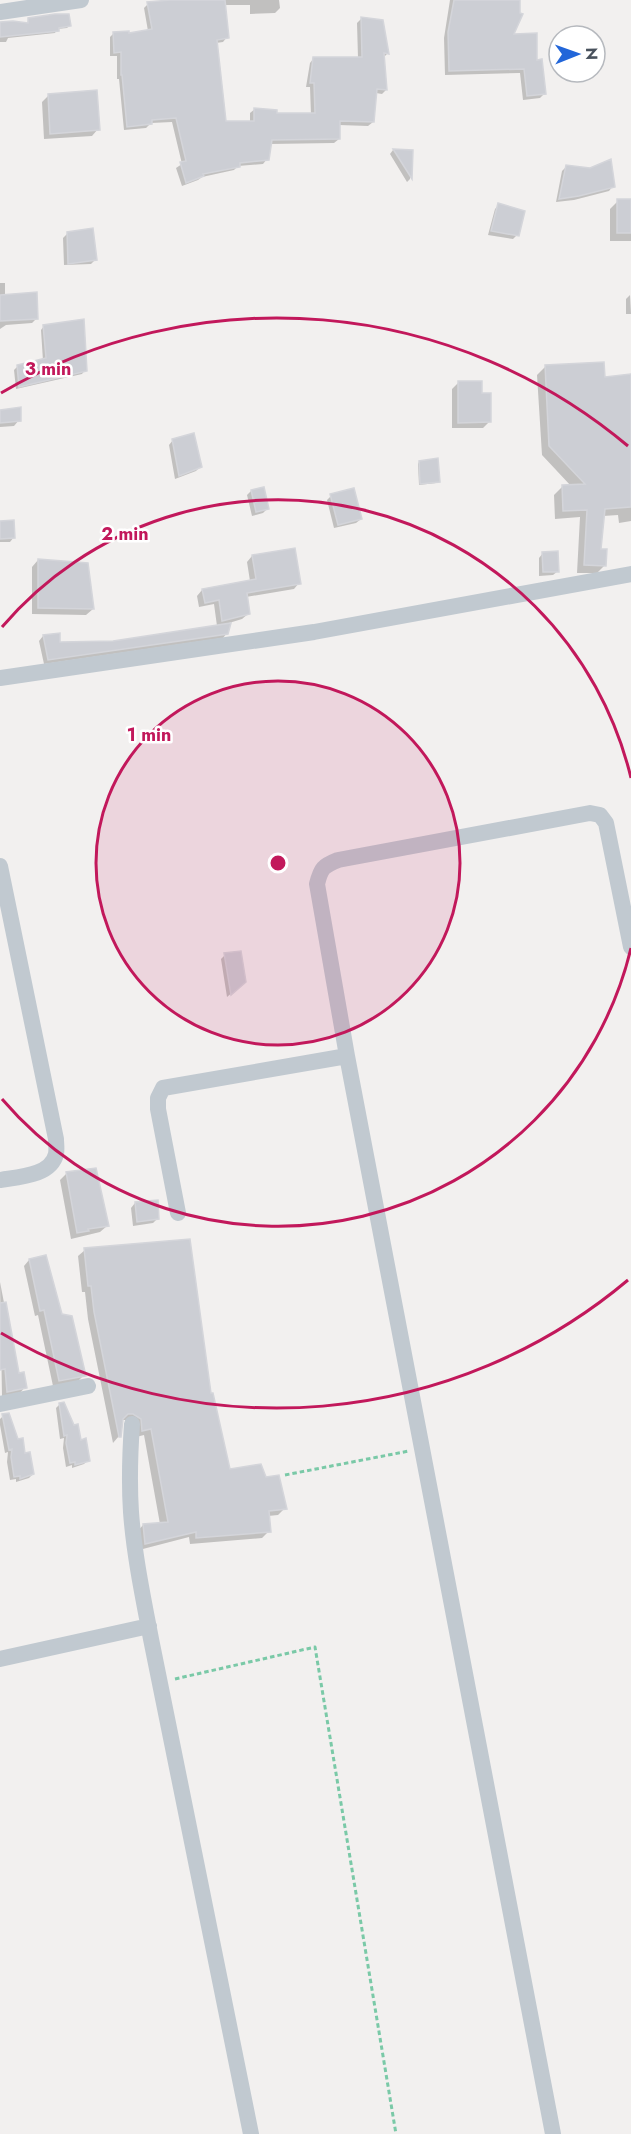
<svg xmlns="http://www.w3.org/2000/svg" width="631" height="2134" viewBox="0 0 631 2134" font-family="Jost,sans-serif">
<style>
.shadow{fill:#0003}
.building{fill:#ccced4;stroke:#d4d5da;stroke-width:1.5}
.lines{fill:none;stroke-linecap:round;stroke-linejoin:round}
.path{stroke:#7ac9a7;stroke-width:3;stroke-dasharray:4.5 3;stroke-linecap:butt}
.street{stroke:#c1c9d0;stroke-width:16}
.ring{fill:none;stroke:#c2185b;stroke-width:3}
.centre{fill:#c2185b;stroke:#fff;stroke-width:3}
.ring-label{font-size:18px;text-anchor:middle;font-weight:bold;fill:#c2185b;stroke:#fff;stroke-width:5;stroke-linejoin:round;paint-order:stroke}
</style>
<rect width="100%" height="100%" fill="#f2f0ef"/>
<path class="shadow" d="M174 0H279L280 8 275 13 250 14V5H224L227 37 223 42 216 43 224 123H250V113L255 109 276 115H311L310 87H306L310 63 314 58H358L357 23 361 19 381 21 387 54 383 58 386 90 382 94 376 93 373 122 368 126 339 125V139L334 143 270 144 267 159 263 164 238 166 234 170 202 177 198 180 182 186 176 168 182 164 172 122 151 123 146 128 124 130 119 79H117V56H110V37L114 33 128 35 148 31 144 8 148 4Z
M450 0H519L511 35 544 94 540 98 523 100 520 73 445 75 444 38Z
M29 20 69 26 67 28 57 29 55 33 8 38 6 42H0V23L26 24Z
M48 96 98 129 92 136 44 139 42 102Z
M393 150 412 151 410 179 407 182 390 154Z
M566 167 613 186 609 191 574 200 556 202 562 171Z
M618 201H631V241H610V209Z
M499 205 517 235 513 239 488 235 495 209Z
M67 234 95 260 91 264 64 265 63 238Z
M0 283H5V296L37 318 32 323 6 325 0 329Z
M630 295 631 314H626V299Z
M44 326 85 370 82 374 16 389 14 370 18 366 43 361 41 330Z
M545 367 603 378 631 376V521L619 523 618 515 603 516 599 551 605 565 597 573H577L580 517 555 519 554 495 562 487 571 486 542 455 537 375Z
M459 382 481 395 489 422 483 428H452V389Z
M0 411 19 420 14 426 0 427Z
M173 440 200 467 196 471 175 479 169 445Z
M419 462 438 482 436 483 419 485 418 464Z
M251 491 267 509 263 513 252 516 247 495Z
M331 496 361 519 356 523 334 528 327 500Z
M0 522 14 537 10 542H0Z
M543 553 558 571 553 575 539 576V558Z
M252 556 299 583 294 589 246 597 248 614 242 619 229 623 227 633 223 638 44 664 39 641 43 636 58 644 113 642 217 626 214 604 199 607 197 596 202 590 250 581 247 562Z
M38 560 93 609 86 615 32 614V567Z
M225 955 240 986 227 997 221 959Z
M94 1169 107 1226 100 1232 71 1239 60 1180 66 1174Z
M135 1203 158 1218 153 1223 133 1226 131 1208Z
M85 1250 210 1395 229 1471 265 1479 285 1508 278 1515 268 1516 269 1531 262 1538 190 1544 189 1537 139 1550 137 1532 143 1525 160 1524 144 1435 136 1437 126 1420H121L119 1436 113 1443 88 1319 85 1292H82L78 1256Z
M29 1260 61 1316 84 1375 78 1381 53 1386 38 1315 35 1316 24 1266Z
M0 1282 18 1375 25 1387 20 1393 2 1397Z
M60 1404 88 1460 84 1464 72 1468V1465L66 1467 63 1448 64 1438 60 1439 56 1408Z
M3 1416 33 1474 29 1478 16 1482V1479L10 1480 7 1462 8 1452 5 1453 0 1425V1419Z"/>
<path class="building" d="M170 0H225L229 38 217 40 226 121H254V108L277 110V113H315L314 83H310L313 57H362L361 17 383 20 389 54 384 53 387 90 377 89 374 122 340 121V139L272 140 269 160 240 163V167L203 174 204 176 186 183 180 162 186 161 176 118 152 120V124L127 127 122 75H121V52L114 53 113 32 129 31V33L152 29 147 2Z
M454 0H520V13L523 14 514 34 537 33V60L542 59 546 94 527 96 524 69 449 71 448 32Z
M55 14H69L71 26 59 28V31L0 37V22L13 21 28 23V18Z
M97 90 100 130 50 134 48 94Z
M393 149 413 150 412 179Z
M611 159 615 187 579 196 559 199 566 165 590 168Z
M617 199H631V233H617Z
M498 203 525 211 519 236 491 231Z
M93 228 97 260 68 264 67 232Z
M37 292 38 319 0 321V295Z
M84 319 87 371 19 387 17 365 46 358 43 325Z
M604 362 605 377 631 374V507L605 509 601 549H607L606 566 584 565 587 510 563 511 562 485 585 484 549 446 545 365Z
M458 381H482V393H491V422L458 423Z
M21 407V421L0 423V410Z
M194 433 202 467 179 476 172 439Z
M438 458 440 482 420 484 419 461Z
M264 487 269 509 256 512 251 490Z
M354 488 362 519 338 525 330 494Z
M14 520 15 538 0 539V521Z
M295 548 301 584 247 593 250 614 222 621 219 600 205 603 202 589 256 579 252 555Z
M558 551 559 572H543L542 552Z
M38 559 88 563 94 609 38 608Z
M231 623 228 634 48 660 43 635 60 633V642L113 641Z
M241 951 246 982 231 995 224 953Z
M96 1168 109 1226 88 1229 89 1231 77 1233 66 1172Z
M158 1200 159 1219 137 1222 135 1202Z
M190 1239 211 1393H213L230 1469 261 1464 266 1477 279 1475 287 1509 269 1511 271 1532 196 1538V1532L145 1544 143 1524 168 1522 151 1429 142 1431 141 1419 133 1414H128L123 1419 121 1437H119L94 1312 91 1286H88L84 1248Z
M46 1255 62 1314 72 1316 86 1376 59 1381 44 1310 40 1311 29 1259Z
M6 1302 19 1373 24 1372 27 1388 7 1392 5 1369 0 1370V1303Z
M64 1402 74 1425 78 1424 81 1440 86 1438 90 1461 75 1465V1462L70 1463 66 1443 67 1435 64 1436 59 1403Z
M9 1413 18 1439 23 1438 25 1453 30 1452 34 1474 20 1479V1476L14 1477 11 1457 12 1449 9 1450 2 1414Z"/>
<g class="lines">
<path class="path" d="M285 1475 409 1451
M175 1679 315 1647 396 2134"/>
<path class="street" d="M0 12 81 0
M0 678 314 632 631 574
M0 866 56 1139C56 1143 57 1149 56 1154 51 1176 18 1177 0 1180
M178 1213 158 1109V1098L163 1088 347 1056
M0 1404 88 1386
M132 1424C130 1453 129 1482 131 1512 134 1554 143 1597 151 1639L251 2134
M0 1659 149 1626
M553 2134 347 1056 317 884C321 868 323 866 338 860L590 813 600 815 606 823 631 947"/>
</g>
<circle cx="278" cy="863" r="182" fill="#c2185b" fill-opacity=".12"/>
<g class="ring">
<circle cx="278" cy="863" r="182"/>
<path d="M631 948A363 363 0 0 1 2 1099M2 627A363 363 0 0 1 631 778"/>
<path d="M628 1280A545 545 0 0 1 1 1333M1 393A545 545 0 0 1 628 446"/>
</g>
<circle cx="278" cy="863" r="9" class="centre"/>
<g class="ring-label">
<text x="48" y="375">3 min</text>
<text x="125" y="540">2 min</text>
<text x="149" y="741">1 min</text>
</g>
<g transform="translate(577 54) rotate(89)"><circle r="28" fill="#ffffff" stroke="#b6b9be" stroke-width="1.5"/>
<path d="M0-4.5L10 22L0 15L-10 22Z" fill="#2266d9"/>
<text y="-9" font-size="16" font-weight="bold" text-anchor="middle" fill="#48515c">N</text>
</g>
</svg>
